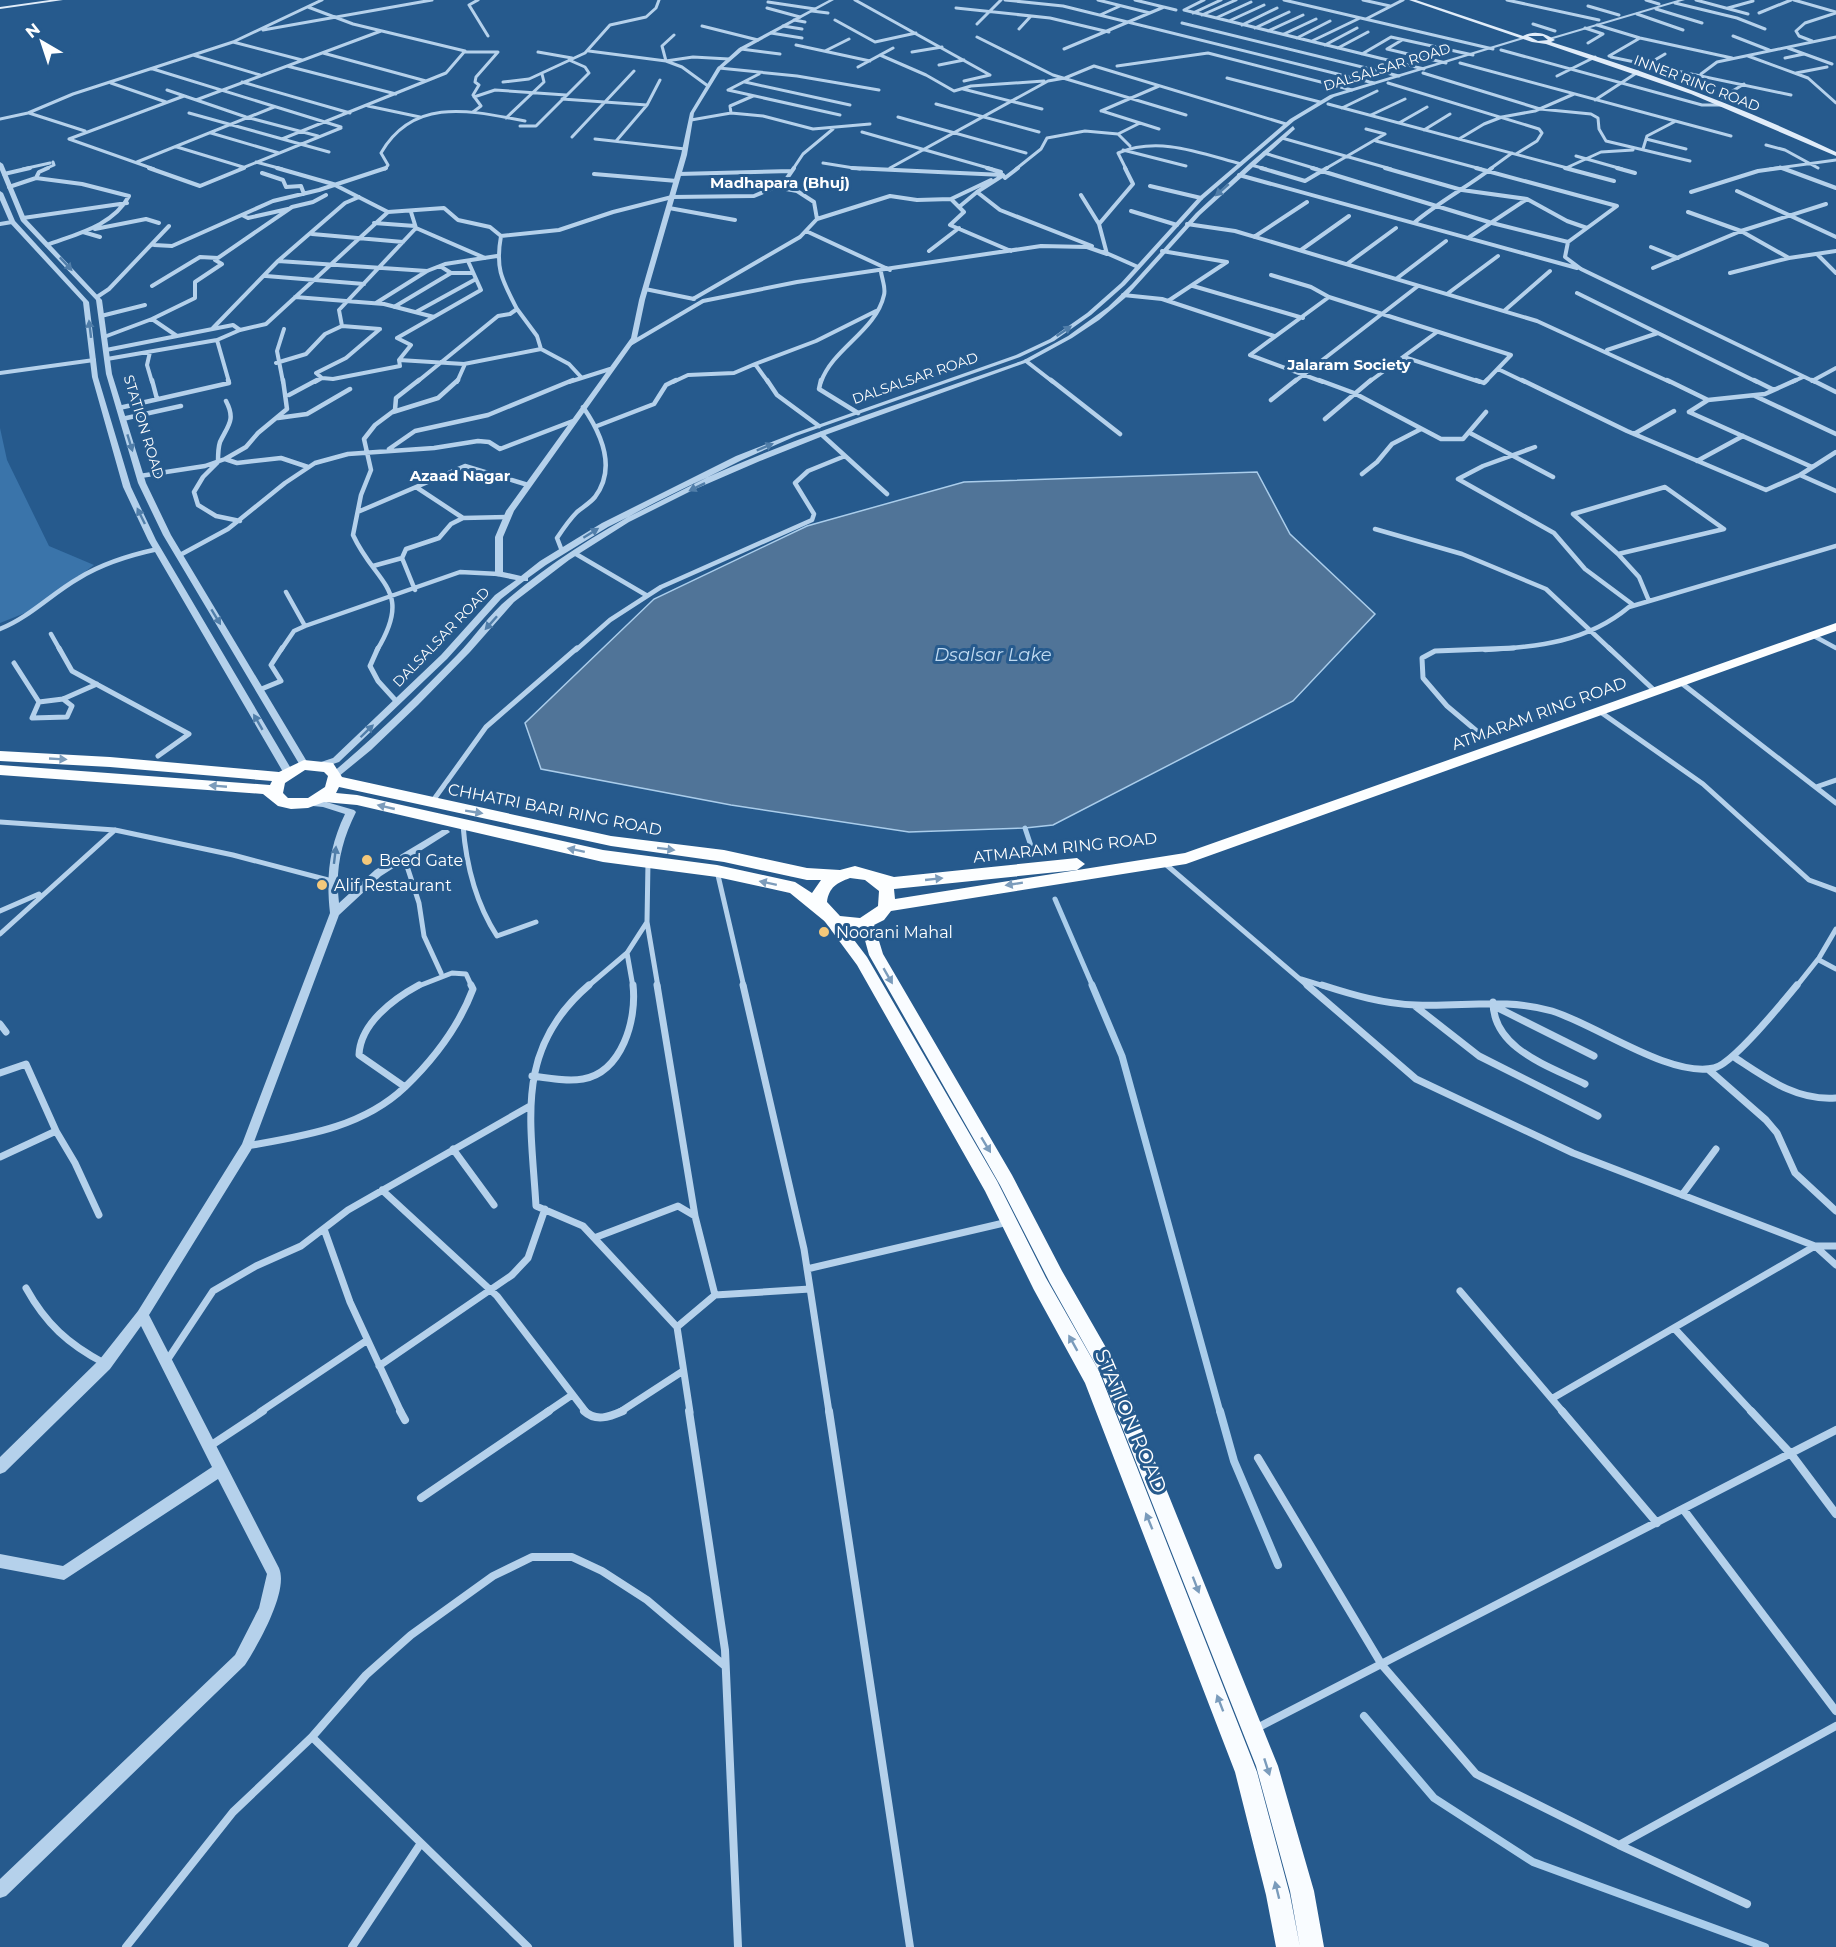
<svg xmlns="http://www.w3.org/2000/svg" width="1836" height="1947" viewBox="0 0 1836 1947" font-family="Montserrat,sans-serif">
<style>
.green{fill:#3a74aa}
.water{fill:#507498;stroke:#aacdeb;stroke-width:1.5}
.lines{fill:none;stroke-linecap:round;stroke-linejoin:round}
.stream-far2{stroke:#aacdeb;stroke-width:5}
.stream-far1{stroke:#aacdeb;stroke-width:7}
.stream{stroke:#aacdeb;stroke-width:8}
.minor-far5{stroke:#b5d1eb;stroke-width:3}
.minor-far4{stroke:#b5d1eb;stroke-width:4}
.minor-far3{stroke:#b5d1eb;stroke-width:4.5}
.minor-far2{stroke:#b5d1eb;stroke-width:5}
.minor-far1{stroke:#b5d1eb;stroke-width:7}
.minor{stroke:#b5d1eb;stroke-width:8}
.tertiary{fill:#b5d1eb;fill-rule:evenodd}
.secondary{fill:#e0ecf9;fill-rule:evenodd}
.primary{fill:#f9fcff;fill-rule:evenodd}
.trunk{fill:#fcfeff;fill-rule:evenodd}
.oneway{fill:#517ea9}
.oneway2{fill:#7c9cbb}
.oneway3{fill:#7a9bbb}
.poi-dot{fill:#f4c87a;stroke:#265a8d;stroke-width:2}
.labels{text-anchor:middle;stroke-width:6;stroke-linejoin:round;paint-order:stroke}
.far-street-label{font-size:14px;fill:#fff;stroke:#265a8d}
.far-neighbourhood-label{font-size:15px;font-weight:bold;fill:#fff;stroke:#265a8d}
.street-label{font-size:16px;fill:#fff;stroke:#265a8d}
.poi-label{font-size:16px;fill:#fff;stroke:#265a8d;text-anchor:start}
.water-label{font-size:18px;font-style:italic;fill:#c1dbf2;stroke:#265a8d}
.near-street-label{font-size:20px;fill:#fff;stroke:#265a8d}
</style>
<rect width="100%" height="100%" fill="#265a8d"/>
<path class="green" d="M0 428 7 460 49 546 94 565 35 609 0 623Z"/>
<path class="water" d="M1257 472 1290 534 1375 614 1293 701 1053 825 1025 828 909 832 731 805 541 769 525 723 654 599 807 526 964 482Z"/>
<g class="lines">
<path class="stream-far2" d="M1025 828 1031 846
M1055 899 1093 987"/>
<path class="stream-far1" d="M1092 985 1122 1056 1220 1412"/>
<path class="stream" d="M1220 1411 1234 1461 1278 1565
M1364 1716 1434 1798 1533 1862 1765 1947"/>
<path class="minor-far5" d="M478 0 469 5 488 36
M855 0 990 75
M1005 0 1063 6 1374 83
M1098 0 1150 13
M1135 0 1176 10
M1204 0 1184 10 1424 69
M1284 0 1493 49
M1363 0 1390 6
M1507 0 1599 20
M1646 0 1659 4
M1696 0 1748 14
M1794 0 1836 12
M768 2 815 9
M1675 3 1737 18 1765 29
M1588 6 1619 15
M767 8 800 17
M956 8 1050 18 1109 32
M1728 8 1753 1
M1656 9 1702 23
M812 11 828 13
M1193 13 1221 0
M1759 13 1791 0
M1637 14 1683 30
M1100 15 1120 6
M1202 15 1236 0
M1216 18 1251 2
M1366 19 1403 0
M794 20 805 22
M835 20 875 42 916 33
M1229 21 1264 5
M1182 23 1399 76
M977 24 1001 0
M1533 24 1555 31
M1242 25 1277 8
M1597 25 1640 38 1732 58
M702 26 758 40
M783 26 802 29
M1255 28 1289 12
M1585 28 1603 34 1588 43
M1019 29 1031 16
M263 30 432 0
M1268 31 1303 15
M771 33 802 38
M1284 34 1316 19
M674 35 662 46 666 61 693 57 729 59
M1733 36 1769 50
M977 37 1053 75 1186 115
M1297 38 1330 21
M1402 40 1387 49 1446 63
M1312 41 1360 18
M1812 41 1799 36 1796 31 1805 23 1836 13
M233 42 302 60
M796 45 870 61
M1325 45 1357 28
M1338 48 1368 32
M1788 48 1832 64
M741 49 780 54
M1064 49 1164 7
M1501 50 1702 105H1724
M589 51 666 61 682 67 708 86
M825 51 849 39
M464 52H498L476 77 475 82 479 85 473 95 481 106 473 112
M538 52 572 58
M912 52 942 47
M323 53 426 81
M1362 54 1391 37 1473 55
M193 55 260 75
M880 55 926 75 954 91 971 86 1044 81
M1609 56 1640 38
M1748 56 1808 78 1836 103
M1611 57 1791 95
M1785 58 1804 54
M1460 63 1731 136
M1648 64 1665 54
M939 65 964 60
M287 66 396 94
M1117 66 1208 53 1352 90
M858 67 893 48
M719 68 797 76 879 90
M153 69 341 127
M1423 73 1540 109 1591 114 1598 118 1599 129 1606 141 1690 161
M1796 73 1827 67
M1557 76 1595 57
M1227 78 1320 102
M964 81 990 75
M242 82 350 113
M503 82 529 79 585 53 610 25 646 17 656 8 659 0
M745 82 850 105
M111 83 166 102
M1388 83 1539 129 1542 133 1537 141 1516 154
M1695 88 1701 74 1717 62 1836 37
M963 89 1042 109
M167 90 246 117 318 136
M728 90 840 115
M728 90 759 74
M753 96 730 106 731 113 763 116 813 129 870 124
M474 97 495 90 566 95
M1721 98 1744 84
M562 99 647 105
M196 100 381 31
M1595 100 1638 72
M936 104 1039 132
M1328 104 1571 169
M368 106 420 117
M1342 108 1377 91
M1101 111 1159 86
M1102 111 1159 129
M29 113 85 131
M189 113 329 152
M1371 115 1405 99
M898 117 1026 153
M506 118 544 82 542 74
M0 119 28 113 73 94 233 42 322 0
M691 120 731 113
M1399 123 1427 107
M520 126H536L589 73 585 67 569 60
M1366 129 1385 134
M1424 130 1450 114
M862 132 992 169
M211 133 279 153
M1118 134 1130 146
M572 137 634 71
M1282 138 1391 169
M282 139 446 73 465 51 353 24 308 7
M595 139 685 149
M1459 139 1484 124 1502 117 1535 111 1574 94
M1646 139 1686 149
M617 140 647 105 660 80
M1376 141 1481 169
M1766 145 1785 150 1818 168
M177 147 243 167
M1643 149 1647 136 1674 122
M1123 150 1186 166
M1264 153 1317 169
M1576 156 1622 169
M137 162 274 107
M256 162 282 169
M823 163 860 169
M1251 165 1266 169
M1780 167 1786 169
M890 168 1048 81 1065 78 1094 66 1286 124
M1566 168 1601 152 1633 150
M23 169 50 163
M45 169 54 165 53 162
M154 169 69 139 184 96
M240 169 341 128
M385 169 388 165 381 153C414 96 472 111 525 121
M793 169 803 154 833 129
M1016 169 1041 149 1047 138 1085 131 1118 134 1140 123
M1126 169 1118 153C1159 136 1200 153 1241 164
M1325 169 1385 134
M1490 169 1512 153
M1770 169 1836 160"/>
<path class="minor-far4" d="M149 168 200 186 244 168
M277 168 333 184 388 212 444 208 458 220 490 227 501 236C495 269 502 280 517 309L510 314 498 316 417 382
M852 168 1003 175 1005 178 1018 168
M987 168 1001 172
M1261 168 1305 181 1327 168
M1312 168 1492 223 1568 242
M1385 168 1462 190 1527 199 1567 221 1587 228
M1476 168 1617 206 1568 242 1565 257 1581 269 1815 382
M1565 168 1614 181
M1617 168 1635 173
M1782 168 1836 188
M262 173 283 180 286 187 301 186 304 194
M4 174 30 168
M594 174 677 181
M678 174 791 171
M1239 175 1577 268
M1002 176 977 192 1000 210 1092 246
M36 178 82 184 129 196C113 226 76 234 47 245
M1150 186 1201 198
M9 187 36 178 39 172 48 168
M776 187 783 184 794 168
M1737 191 1836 237
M1691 192 1758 171 1780 168
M1081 195 1099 224 1107 254
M951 199 964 212 950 225 1011 251
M959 207 977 192
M669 208 735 220
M1131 211 1177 225
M411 212 416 228 485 258
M1688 212 1741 231 1789 258
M242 215 248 218 288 209
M23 218 127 203
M817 219 890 196 917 200 951 199 991 180
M1415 222C1439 202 1467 187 1492 168
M374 223 415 226
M0 224 12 222
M1099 224 1133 184 1125 168
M1187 224 1235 231 1537 321 1670 382
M95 229 146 219 159 223
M806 231 890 270
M83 232 100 237
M312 234 403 242
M501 236 559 230 613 212 672 197 754 196 775 187 797 191 814 202 817 219 800 237 693 299
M1254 237 1307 202
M1468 238 1527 199
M154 245 172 246 273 201 319 190 386 168
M1651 247 1678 258
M1301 250 1349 216
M929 251 959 228
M1162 251 1227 262
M1104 252 1138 267
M1817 254 1836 273
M278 261 427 271
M1347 264 1396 228
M440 266 451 273H473
M1653 268 1741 231 1826 204
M1730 273 1789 258 1836 251
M1271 275 1311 287 1329 297 1511 355 1485 382
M266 276 364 284
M1396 279 1446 241
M152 286 200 257 218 258
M1193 286 1303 318
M645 289 694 299
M1577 293 1757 382
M1447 294 1498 256
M1123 295 1162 299 1274 336
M97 297 109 289 169 226
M295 297 384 304 434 317
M1168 301 1227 262
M376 303 427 271 445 264 497 256
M394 307 451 273
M517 309 537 336 541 349 569 364 581 377
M1504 311 1550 271
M416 312 476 279
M101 316 145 305
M152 319 177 336
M342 326 339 310 416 228
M213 328 278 261 345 203 359 197
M104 337 152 319 195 298V282L222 264 215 260 292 207 313 202 326 195
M217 340 229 382
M630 344 703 301 797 282 1041 246 1087 247 1107 254
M106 350 233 325 240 330 266 324 388 212
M1607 350 1658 333
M150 352 147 365 152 382
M1250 355 1323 382
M1250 355 1329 297
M1404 357 1480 382
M107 359 217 340 240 330
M399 360 464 364 541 349
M1026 361 1053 382
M276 363 306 354 325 334 342 326 380 329
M1498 369 1525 382
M0 373 94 360
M322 378 316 373 346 358 380 329
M1812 381 1836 368
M283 382 277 351 284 329
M315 382 322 378 333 379 400 366 399 360 411 345 397 338 481 290 468 261
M457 382 465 364
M569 382 610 369
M673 382 688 375 734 373 755 364
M768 382 755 364 816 341 876 311
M821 382C833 348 876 331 884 295 886 288 882 279 881 272
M1294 382 1418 286
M1369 382 1437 332
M1792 382 1803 377"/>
<path class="minor-far3" d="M152 380 157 399
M767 380 777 395 819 426
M821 380 819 389 858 413
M1051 380 1120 434
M1319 380 1354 393 1441 439H1463L1486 412
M1476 380 1484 383 1487 380
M1522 380 1627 431 1766 490 1800 475 1836 452
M1667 380 1708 400
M1754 380 1774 390
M1812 380 1836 392
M289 395 317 380
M1755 396 1836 434
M1271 400 1296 380
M226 401C236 420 228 425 220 442 218 448 218 456 218 462L203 477 194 492 198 505 216 516 240 521
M119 408 229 383 228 380
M393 412 438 398 458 380
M1689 412 1812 467
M1689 412 1708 400 1765 394 1796 380
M278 418 307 414 350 389
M122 419 181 406
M1325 419 1371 380
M597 426 654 404 666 385 676 380
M1470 433 1553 477
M821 434 887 494
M1634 434 1674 411
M389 449 415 431 488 415 573 380
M225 459 237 463 281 458 308 467
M1697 461 1743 436
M1362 474 1377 462 1392 444 1421 429
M1800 475 1836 491
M140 476 205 466 225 459 246 447 258 433 287 409 283 380
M1458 479 1554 533 1585 569 1632 604 1629 607
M1458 479 1483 466 1535 447
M416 487 463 518
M1665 487 1724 529 1618 554 1573 514Z
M360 511 465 466 528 485
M1375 529 1462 554 1546 589 1611 650
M562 551 557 538C563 529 569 520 577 512 583 507 590 503 595 497 617 468 601 433 583 407
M576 554 646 595
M1618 554 1639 577 1649 601
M180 555 228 529 285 483 315 463 348 454 434 448 478 441 489 442 500 449 573 421
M373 566 402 558
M415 590 402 558 406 549 439 538 451 524 463 518 507 517
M286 592 305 626
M0 629C30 617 51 594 79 578 103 563 130 555 158 549
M51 634 60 650
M1812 635 1836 648
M281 650 294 631 305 626 460 572 499 574
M377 650C414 589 376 585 353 535L361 495 371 470 364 439 375 425 395 410 396 398 419 380
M576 650 610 620 661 587 812 520 814 514 795 483 808 471 845 456
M1485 650C1538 647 1587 642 1629 607L1836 546"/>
<path class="minor-far2" d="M59 648 72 671 189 734 158 756
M378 648 370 666 378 681 397 702
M1609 648 1655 691
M14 663 39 702 63 699 97 684
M1680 682 1836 803
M259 690 281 681 271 665 282 648
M39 702 32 718 67 717 72 706 63 699
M1599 711 1703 784 1809 880 1836 890
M1485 738 1447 706 1423 678 1422 658 1435 651 1514 648
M1816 787 1836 780
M432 802 486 727 577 648
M0 822 115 830 233 855 332 881
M463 825C466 865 475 902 497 936L536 922
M404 857 419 903 424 936 441 973
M1163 862 1309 987
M717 871 744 987
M0 911 39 894
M647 922 658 987
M0 934 115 830
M627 953 633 987
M1819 960 1836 969
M1301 979 1327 987
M416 987 452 973 466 974 472 987
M587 987 627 953 647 922 648 862
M1796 987 1819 958 1836 929"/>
<path class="minor-far1" d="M589 985C514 1049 531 1120 536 1206L583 1226 677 1327 690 1412
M657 985 695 1216
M743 985 804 1249 829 1412
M1307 985 1416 1079 1573 1153 1815 1246 1836 1265
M1322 985C1353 995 1384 1004 1416 1005 1462 1007 1507 998 1552 1011 1595 1024 1670 1078 1714 1068 1733 1064 1782 1003 1797 985
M1493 1002C1493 1049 1549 1066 1585 1084
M1492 1005 1594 1056
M1415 1006 1479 1056 1598 1116
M0 1024 6 1032
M1734 1057C1766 1078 1796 1101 1836 1098
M1709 1070 1766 1120 1777 1133 1795 1173 1836 1211
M0 1073 26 1064 56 1131
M532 1076C549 1078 566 1082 583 1079 622 1072 637 1020 633 985
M405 1087 359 1055C360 1024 393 999 419 985
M405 1087C433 1060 459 1026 473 989L471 985
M247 1146C303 1136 362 1128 405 1087
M453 1149 494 1205
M0 1157 56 1131 75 1163 99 1215
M382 1190 497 1296 586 1412
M1682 1195 1716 1149
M324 1229 350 1302 401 1412
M594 1238 678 1206 695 1216 715 1295 810 1289
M807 1269 1008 1222
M26 1288C46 1324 68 1344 104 1363
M1460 1291 1563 1412
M677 1327 715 1295
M1674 1328 1752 1412
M166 1362 213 1291 256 1266 301 1246 348 1210 530 1106
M379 1366 512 1275 528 1258 545 1209
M1553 1398 1815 1246H1836
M260 1412 366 1341
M547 1412 572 1395
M620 1412 683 1371"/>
<path class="minor" d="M400 1411 405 1420
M584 1411C596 1422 609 1417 623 1411
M689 1411 725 1650 738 1947
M829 1411 910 1947
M1562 1411 1657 1523
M1751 1411 1791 1454 1836 1514
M210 1446 263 1411
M1258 1458 1382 1665 1476 1774 1619 1845 1836 1726
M421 1498 549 1411
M1683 1509 1836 1711
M1255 1729 1836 1430
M312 1737 528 1947
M1619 1845 1747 1904
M126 1947 233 1812 312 1737 366 1675 411 1635 493 1576 532 1557H572L602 1571 647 1600 725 1666
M352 1947 421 1843"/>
<path class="tertiary" d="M829 0H834L743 50 721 69 694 113 687 155 645 300 637 338 514 511 503 537V572L521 576 540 561 602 523 736 456 792 434 1016 355 1050 339 1087 313 1121 283 1199 197 1290 119 1330 95 1523 37 1527 38 1334 97 1294 121 1203 199 1125 285 1091 315 1054 341 1020 357 796 436 742 460 608 527 546 565 528 578V581H524L501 599 447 659 339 762 321 768 318 767 316 765 318 763 333 758 441 655 495 595 516 580 496 576 495 574V537L506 511 631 338 639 300 681 155 690 113 717 68 739 48Z
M1678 0H1685L1553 39 1549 38Z
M1293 126 1295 129 1200 215 1125 298 1099 320 1072 338 1028 362 828 434 760 461 693 490 629 522 569 560 514 602 470 652 418 705 371 750 338 777H332L330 775 332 773C376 736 417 696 457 655 475 637 489 614 509 598 654 476 848 423 1024 360L1068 336 1108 307 1132 284 1196 213 1250 163Z
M0 162 3 164 26 219 102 300 112 374 146 483 171 535 309 765 307 767H301L163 535 138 483 106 374 96 300 21 221 0 170Z
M0 191 3 193 15 221 89 302 98 377 131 487 156 540 293 772 291 774 288 775 283 772 148 540 123 487 92 377 83 302 10 223 0 200Z
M306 800 323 801 354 810 356 812C341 842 335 870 339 903L375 870 442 830H448L450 832 381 876 339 915 251 1150 149 1315 279 1568C289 1591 258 1645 245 1665L6 1896 0 1898V1879L235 1655 259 1608 267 1574 218 1479 64 1580 0 1568V1554L63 1566 212 1467 141 1326 110 1369 5 1472 0 1474V1457L100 1359 138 1311 242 1144 330 913C326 877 329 847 345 814L323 807 303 805 301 803 303 801Z"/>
<path class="secondary" d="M50 0H63L0 9V7Z
M1409 0H1416L1523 36C1534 30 1545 33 1555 40L1551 42C1649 72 1744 108 1836 152V156L1691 94 1546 44 1532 42ZM1528 36H1543L1548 40 1538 41Z"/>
<path class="primary" d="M830 913 835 915 867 957 997 1181 1046 1278 1099 1371 1257 1772 1290 1895 1300 1947 1290 1891 1256 1766 1102 1376 1050 1283 1000 1185 869 955 860 922 862 918H872L883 954 1012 1175 1062 1271 1116 1365 1278 1766 1314 1891 1324 1947H1276L1266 1895 1235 1772 1085 1383 1034 1290 985 1191 857 965 823 919Z"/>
<path class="trunk" d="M1836 623V631L1186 864 891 911 884 920 868 928 847 931 828 924 790 893 717 877 603 862 357 805 324 802 308 808 291 809 278 806 263 794 0 775V765L270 785 272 781 110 767 0 761V751L110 757 279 772 304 760 333 763 342 777 611 836 724 850 807 868 840 870 855 866 894 877 1077 858 1085 864 1077 870 894 889 895 899 1185 853ZM305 770 324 772 328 776 325 787 308 798H288L283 793 285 783ZM339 787 611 846 724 862 807 880H821L812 893 795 882 717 865 603 850 357 795 336 793ZM850 878 865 880 879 891 878 906 860 918 840 916 827 902C829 887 837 883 850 878Z"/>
</g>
<defs><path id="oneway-solid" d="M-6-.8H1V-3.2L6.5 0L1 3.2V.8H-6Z" transform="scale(1.5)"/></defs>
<g class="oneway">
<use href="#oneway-solid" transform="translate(1222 190) rotate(139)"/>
<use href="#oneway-solid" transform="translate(66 264) rotate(47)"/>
<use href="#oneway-solid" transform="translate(90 329) rotate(-97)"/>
<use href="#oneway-solid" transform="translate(1064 331) rotate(-34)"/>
<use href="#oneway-solid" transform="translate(130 443) rotate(73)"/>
<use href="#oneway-solid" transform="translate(765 447) rotate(-23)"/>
<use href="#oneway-solid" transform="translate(697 487) rotate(154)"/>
<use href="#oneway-solid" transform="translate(141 516) rotate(-116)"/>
<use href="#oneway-solid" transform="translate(591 533) rotate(-32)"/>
<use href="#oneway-solid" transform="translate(216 617) rotate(59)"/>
<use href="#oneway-solid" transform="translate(491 623) rotate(132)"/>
<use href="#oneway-solid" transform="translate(258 722) rotate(-120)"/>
<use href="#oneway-solid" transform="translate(367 731) rotate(-44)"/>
<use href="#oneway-solid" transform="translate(335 855) rotate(-83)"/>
</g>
<g class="oneway2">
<use href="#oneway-solid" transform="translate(58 759) rotate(3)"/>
<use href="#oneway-solid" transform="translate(218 786) rotate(-175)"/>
<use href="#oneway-solid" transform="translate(386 807) rotate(-167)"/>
<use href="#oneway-solid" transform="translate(474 812) rotate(9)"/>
<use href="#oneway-solid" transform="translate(666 849) rotate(7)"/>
<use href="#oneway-solid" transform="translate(576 850) rotate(-168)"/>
<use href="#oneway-solid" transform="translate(934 879) rotate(-6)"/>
<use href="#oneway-solid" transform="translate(768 883) rotate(-168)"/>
<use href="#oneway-solid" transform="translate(1014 884) rotate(171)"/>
</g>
<g class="oneway3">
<use href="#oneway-solid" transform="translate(888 976) rotate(60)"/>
<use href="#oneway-solid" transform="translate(986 1145) rotate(59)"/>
<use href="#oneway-solid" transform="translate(1073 1343) rotate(-119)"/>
<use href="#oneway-solid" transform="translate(1149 1521) rotate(-112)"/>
<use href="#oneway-solid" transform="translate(1196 1585) rotate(69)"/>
<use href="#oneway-solid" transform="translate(1220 1703) rotate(-111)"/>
<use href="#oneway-solid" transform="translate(1267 1767) rotate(72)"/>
<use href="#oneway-solid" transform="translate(1277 1890) rotate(-104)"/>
</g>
<g class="poi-dot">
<circle cx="367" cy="860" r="6"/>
<circle cx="322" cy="885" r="6"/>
<circle cx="824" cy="932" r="6"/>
</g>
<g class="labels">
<g class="far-street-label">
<text transform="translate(1387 67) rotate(-17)" y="5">DALSALSAR ROAD</text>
<text transform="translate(1697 83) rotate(21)" y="5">INNER RING ROAD</text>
<text transform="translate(915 378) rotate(-19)" y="5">DALSALSAR ROAD</text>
<text transform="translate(144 427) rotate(73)" y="5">STATION ROAD</text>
<text transform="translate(441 637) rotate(-46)" y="5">DALSALSAR ROAD</text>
</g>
<g class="far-neighbourhood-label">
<text x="780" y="188">Madhapara (Bhuj)</text>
<text x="1349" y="370">Jalaram Society</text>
<text x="460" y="481">Azaad Nagar</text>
</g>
<g class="street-label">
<text transform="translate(1539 713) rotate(-20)" y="6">ATMARAM RING ROAD</text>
<text transform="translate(555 809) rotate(11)" y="6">CHHATRI BARI RING ROAD</text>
<text transform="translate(1065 847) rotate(-6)" y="6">ATMARAM RING ROAD</text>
</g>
<g class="poi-label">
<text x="379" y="866">Beed Gate</text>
<text x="334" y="891">Alif Restaurant</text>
<text x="836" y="938">Noorani Mahal</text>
</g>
<g class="water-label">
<text x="993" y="661">Dsalsar Lake</text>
</g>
<g class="near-street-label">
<text transform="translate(1131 1421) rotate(67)" y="7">STATION ROAD</text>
</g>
</g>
<g transform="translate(42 42) rotate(321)" stroke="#265a8d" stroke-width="4.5" paint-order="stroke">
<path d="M0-4.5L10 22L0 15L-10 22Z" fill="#ffffff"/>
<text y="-9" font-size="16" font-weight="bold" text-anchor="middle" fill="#ffffff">N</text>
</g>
</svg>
